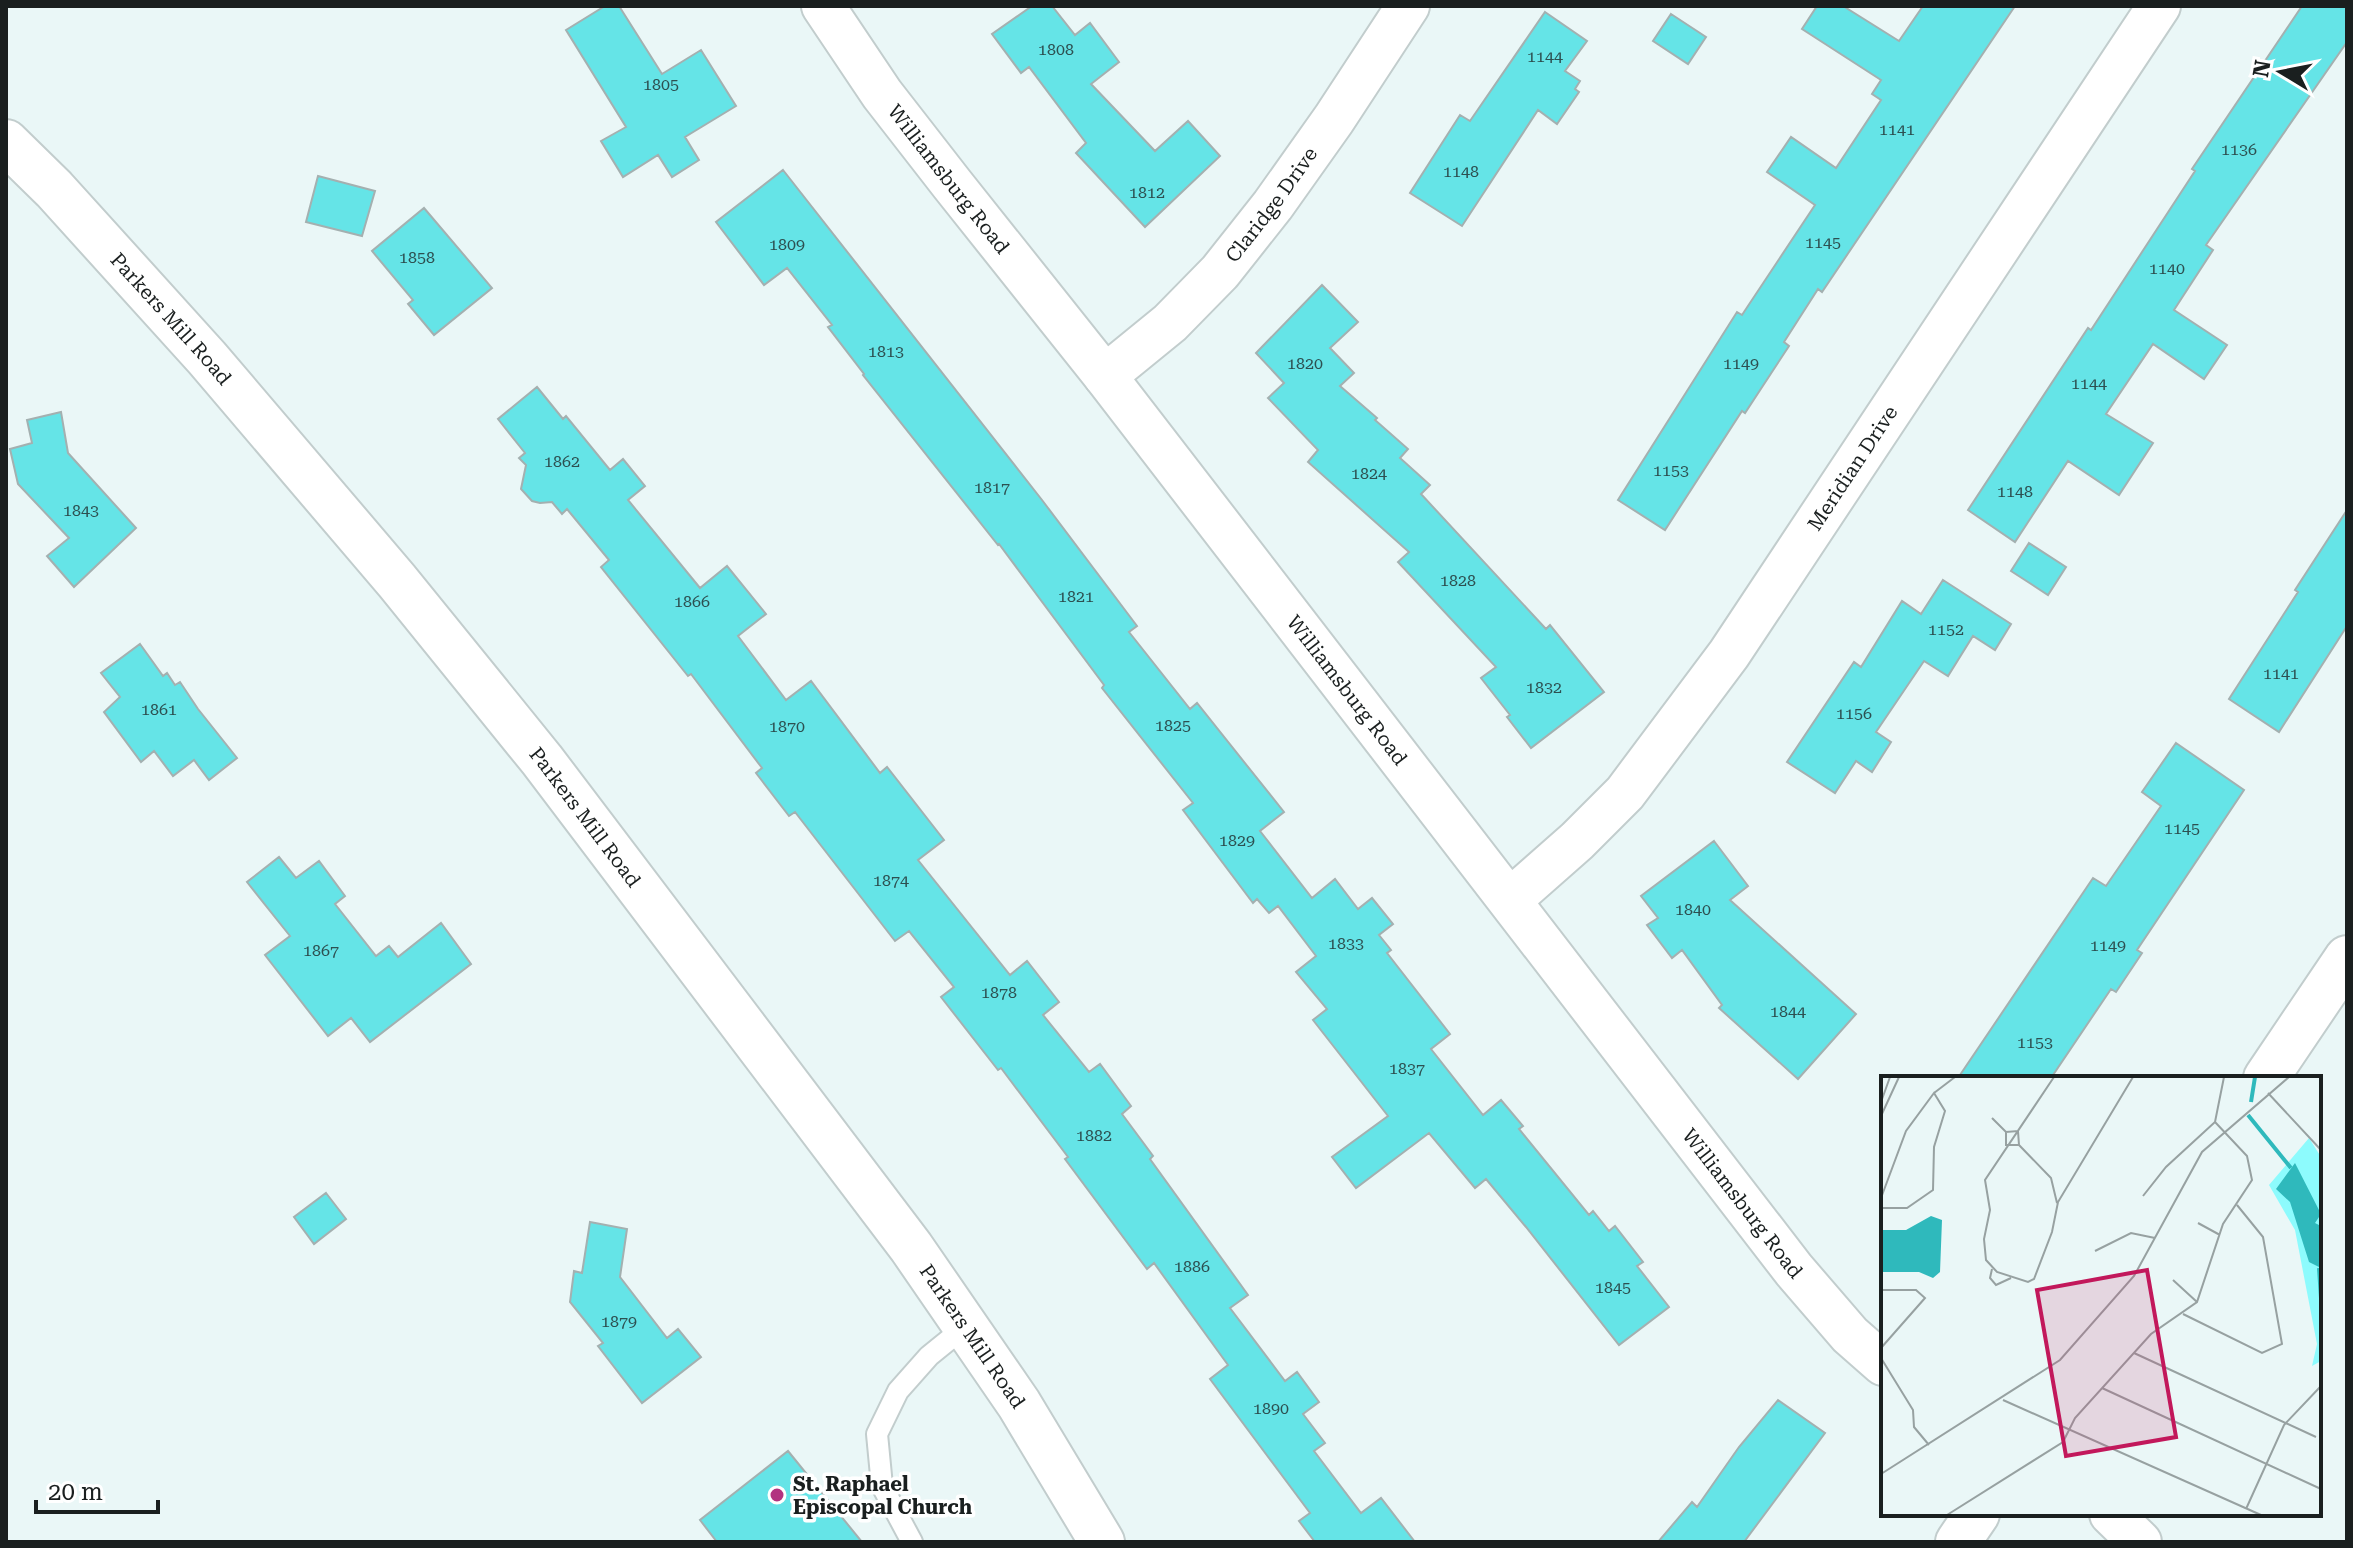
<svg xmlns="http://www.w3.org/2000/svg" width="2353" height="1548" viewBox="0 0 2353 1548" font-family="'Roboto Serif',serif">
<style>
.building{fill:#65e4e7;stroke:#a4b0b0;stroke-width:2}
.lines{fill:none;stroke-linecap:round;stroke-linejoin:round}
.lane-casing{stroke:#c2cdcd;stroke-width:24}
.street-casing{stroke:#c2cdcd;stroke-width:46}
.secondary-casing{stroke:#c2cdcd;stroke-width:48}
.lane{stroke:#fff;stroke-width:20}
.street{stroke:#fff;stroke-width:42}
.secondary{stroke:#fff;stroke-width:44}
.poi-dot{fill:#b23380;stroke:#fff;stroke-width:3}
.labels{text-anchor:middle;stroke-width:7;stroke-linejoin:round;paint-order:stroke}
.number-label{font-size:16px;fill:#2d5051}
.street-label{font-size:20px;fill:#1a1f1f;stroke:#fff}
.poi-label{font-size:20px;font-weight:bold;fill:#1a1f1f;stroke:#fff;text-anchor:start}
.inset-river{fill:none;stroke:#2fb9bc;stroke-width:4}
.inset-road{fill:none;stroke:#97a1a1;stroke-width:2}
.view{fill:#c2185b;fill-opacity:0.15;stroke:#c2185b;stroke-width:4}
.inset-edge{fill:none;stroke:#1a1f1f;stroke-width:4}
</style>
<rect width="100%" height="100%" fill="#eaf7f7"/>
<path class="building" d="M605 6H619L662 74 701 50 736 106 685 137 699 160 672 177 658 155 623 177 601 141 626 127 566 30Z
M1032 6H1052L1075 35 1090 23 1119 62 1091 84 1155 151 1188 121 1220 156 1145 227 1076 153 1086 143 1029 67 1021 73 992 34Z
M1817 6H1843L1899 41 1923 6H2015L1822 292 1818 289 1784 342 1789 346 1745 413 1742 411 1665 530 1618 500 1737 312 1742 315 1815 205 1767 172 1791 137 1836 168 1881 100 1872 94 1881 80 1802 29Z
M2302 6H2347V42L2206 245 2213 250 2174 310 2227 345 2204 379 2153 344 2106 414 2153 443 2119 495 2068 461 2015 542 1968 510 2088 328 2091 330 2195 171 2192 169Z
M1545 12 1587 41 1565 71 1580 81 1575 89 1579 92 1557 124 1538 110 1462 226 1410 193 1460 115 1470 121Z
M1671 14 1706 37 1688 64 1653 41Z
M783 170 1042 500 1137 626 1129 632 1190 709 1197 703 1284 812 1260 831 1312 898 1335 879 1358 909 1372 898 1393 924 1379 935 1391 950 1387 953 1450 1034 1431 1049 1483 1115 1501 1100 1523 1126 1519 1129 1589 1215 1593 1211 1609 1231 1615 1226 1643 1262 1637 1266 1669 1307 1619 1345 1526 1227 1486 1179 1475 1188 1429 1133 1356 1188 1332 1157 1388 1116 1313 1020 1327 1009 1296 972 1316 956 1278 906 1269 913 1257 899 1253 903 1183 810 1193 803 1102 688 1104 685 999 544 998 545 863 375 864 374 828 327 832 325 787 268 764 285 716 222Z
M318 176 375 191 362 236 306 222Z
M424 208 492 288 434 335 408 304 413 300 372 251Z
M1322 285 1358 322 1330 348 1354 373 1340 386 1377 418 1375 420 1408 449 1400 458 1430 485 1421 494 1546 629 1550 625 1604 692 1531 748 1507 717 1510 715 1481 678 1496 667 1398 562 1409 552 1308 462 1318 450 1268 398 1284 383 1256 353Z
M537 387 563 419 566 416 610 470 623 459 645 486 628 500 700 588 727 566 766 614 738 636 786 700 811 681 880 773 887 767 944 840 918 860 1010 975 1027 961 1059 1002 1043 1015 1089 1072 1100 1064 1131 1106 1122 1114 1153 1156 1150 1159 1248 1295 1230 1308 1285 1381 1297 1372 1319 1402 1303 1414 1325 1443 1314 1451 1361 1513 1381 1498 1415 1542H1315L1299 1521 1310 1513 1210 1379 1228 1365 1154 1263 1147 1269 1065 1159 1068 1157 1001 1068 998 1070 941 997 954 987 909 931 895 941 795 812 789 816 756 773 762 768 691 674 688 676 601 567 609 560 567 509 562 514 552 502 540 503 532 501 521 489 526 465 519 458 525 453 498 419Z
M61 412 68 453 136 528 74 587 47 556 69 538 18 484 10 449 32 443 27 420Z
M2347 510V626L2279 732 2229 699 2298 592 2295 590Z
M2029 543 2066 567 2048 595 2011 571Z
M1943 580 2011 624 1995 650 1973 636 1948 676 1924 661 1876 732 1891 742 1872 772 1856 761 1835 793 1787 762 1854 662 1861 667 1902 601 1921 614Z
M140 644 163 676 167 673 175 685 180 682 198 709 237 758 209 780 194 760 173 776 154 751 141 762 104 712 120 697 101 673Z
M2176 743 2244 790 2137 950 2142 953 2116 992 2111 989 2051 1078H1958L2093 878 2106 886 2161 806 2142 792Z
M1714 841 1748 886 1730 900 1856 1014 1798 1079 1719 1008 1722 1005 1682 950 1672 958 1647 925 1658 918 1641 896Z
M279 857 296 878 319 861 345 896 335 904 376 956 389 946 398 957 441 923 471 964 370 1042 351 1018 328 1036 265 955 290 936 247 882Z
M326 1193 346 1219 314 1244 294 1217Z
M590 1222 627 1229 620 1277 667 1338 678 1329 701 1357 642 1403 598 1346 603 1343 570 1302 574 1271 582 1273Z
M1778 1400 1825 1433 1744 1542H1658L1692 1502 1697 1507 1739 1447Z
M788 1451 862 1542H717L700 1520Z"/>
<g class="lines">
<g class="lane-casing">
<path id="lane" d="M912 1542 882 1486 877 1434 898 1391 929 1356 966 1326"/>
</g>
<g class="street-casing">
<g id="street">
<path id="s1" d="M823 6 882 94 952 184 1105 376 1794 1270 1850 1335 1883 1364"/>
<path id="s2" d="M1105 376 1170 323 1220 272 1273 205 1334 119 1408 6"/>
<path id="s3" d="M1510 900 1577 841 1625 793 1729 654 2159 6"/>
<path d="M2111 1514 2140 1542"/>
</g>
</g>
<g class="secondary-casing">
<g id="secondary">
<path id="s4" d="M6 142 54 189 207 358 397 581 542 760 911 1247 1019 1404 1102 1542"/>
<path d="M2266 1078 2347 958"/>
<path d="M1958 1542 1977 1514"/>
</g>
</g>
<use href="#lane" class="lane"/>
<use href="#street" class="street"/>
<use href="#secondary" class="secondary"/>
</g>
<circle class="poi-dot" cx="777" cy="1495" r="8"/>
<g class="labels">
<g class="number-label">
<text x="1056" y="55">1808</text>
<text x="1545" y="62">1144</text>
<text x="661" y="90">1805</text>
<text x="1897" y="135">1141</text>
<text x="2239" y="155">1136</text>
<text x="1461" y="177">1148</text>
<text x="1147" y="198">1812</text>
<text x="1823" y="248">1145</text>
<text x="787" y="250">1809</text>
<text x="417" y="263">1858</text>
<text x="2167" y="274">1140</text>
<text x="886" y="357">1813</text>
<text x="1305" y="369">1820</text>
<text x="1741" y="369">1149</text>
<text x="2089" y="389">1144</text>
<text x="562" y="467">1862</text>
<text x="1671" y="476">1153</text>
<text x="1369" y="479">1824</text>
<text x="992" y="493">1817</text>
<text x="2015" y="497">1148</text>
<text x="81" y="516">1843</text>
<text x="1458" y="586">1828</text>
<text x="1076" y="602">1821</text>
<text x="692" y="607">1866</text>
<text x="1946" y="635">1152</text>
<text x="2281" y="679">1141</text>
<text x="1544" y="693">1832</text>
<text x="159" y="715">1861</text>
<text x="1854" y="719">1156</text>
<text x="1173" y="731">1825</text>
<text x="787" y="732">1870</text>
<text x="2182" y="834">1145</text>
<text x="1237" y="846">1829</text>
<text x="891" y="886">1874</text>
<text x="1693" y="915">1840</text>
<text x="1346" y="949">1833</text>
<text x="2108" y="951">1149</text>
<text x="321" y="956">1867</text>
<text x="999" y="998">1878</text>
<text x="1788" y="1017">1844</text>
<text x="2035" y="1048">1153</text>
<text x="1407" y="1074">1837</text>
<text x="1094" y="1141">1882</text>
<text x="1192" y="1272">1886</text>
<text x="1613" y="1293">1845</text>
<text x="619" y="1327">1879</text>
<text x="1271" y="1414">1890</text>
</g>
<g class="street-label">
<text dy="7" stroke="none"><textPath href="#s1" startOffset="214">Williamsburg Road</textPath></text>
<text dy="7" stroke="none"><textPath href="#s2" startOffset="240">Claridge Drive</textPath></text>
<text dy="7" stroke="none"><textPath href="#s4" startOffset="242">Parkers Mill Road</textPath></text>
<text dy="7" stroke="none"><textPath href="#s3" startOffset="554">Meridian Drive</textPath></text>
<text dy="7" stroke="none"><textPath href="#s1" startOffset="862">Williamsburg Road</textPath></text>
<text dy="7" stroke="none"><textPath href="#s4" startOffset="890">Parkers Mill Road</textPath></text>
<text dy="7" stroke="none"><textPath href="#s1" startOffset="1510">Williamsburg Road</textPath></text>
<text dy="7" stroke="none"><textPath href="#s4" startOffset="1538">Parkers Mill Road</textPath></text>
</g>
<g class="poi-label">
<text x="793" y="1491">St. Raphael<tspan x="793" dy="23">Episcopal Church</tspan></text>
</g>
</g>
<g transform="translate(1881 1076)">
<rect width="440" height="440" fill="#eaf7f7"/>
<path d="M428 62 440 81V285L431 290 436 268 414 154 388 109Z" fill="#8dfbfd"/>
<path d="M414 87 440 138 434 147 440 150V192L428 186 409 126 395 113ZM50 140 61 144 59 196 52 202 38 196H0V154H25Z" fill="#2fb9bc"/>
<path class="inset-river" d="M370 26 374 1M367 39 410 92M438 192 440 222"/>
<path class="inset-road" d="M173 1 104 104 109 134 103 163 105 184 116 196 147 206 153 203 171 156 177 126 252 1M53 17 74 1M387 17 440 74M0 26 9 1M0 40 18 1M111 42 125 56 137 55 138 69H125V56M138 69 170 102 176 127M262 120 285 91 334 46 343 1M0 122 25 55 53 17 64 35 53 71 52 114 26 132H0M317 147 339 159M214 175 250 157 274 162M111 193 109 202 115 209 130 202M292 204 316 226M0 214H35L44 222 0 272M302 238 381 277 401 268 382 161 356 129M253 277 435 361M0 282 32 334 33 351 48 369M221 312 440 413M122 324 380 439M0 398 179 284 253 200 321 76 408 1M365 433 403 349 440 310M66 439 182 366 194 342 270 258 316 226 342 148 371 104 366 80 334 46"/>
<path class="view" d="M266 194 295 361 185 380 156 214Z"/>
<rect width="440" height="440" class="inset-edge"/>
</g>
<rect width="2353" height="1548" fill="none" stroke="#1a1f1f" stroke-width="16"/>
<g transform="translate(2281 72) rotate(280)" stroke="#ffffff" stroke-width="6" paint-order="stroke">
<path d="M0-6L14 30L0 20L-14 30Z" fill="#1a1f1f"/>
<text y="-12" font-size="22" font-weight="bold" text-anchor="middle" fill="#1a1f1f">N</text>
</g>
<path d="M36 1500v12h122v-12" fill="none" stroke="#1a1f1f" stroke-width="4"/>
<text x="48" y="1500" font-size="24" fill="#1a1f1f" stroke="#ffffff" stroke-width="6" paint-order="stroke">20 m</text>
</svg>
